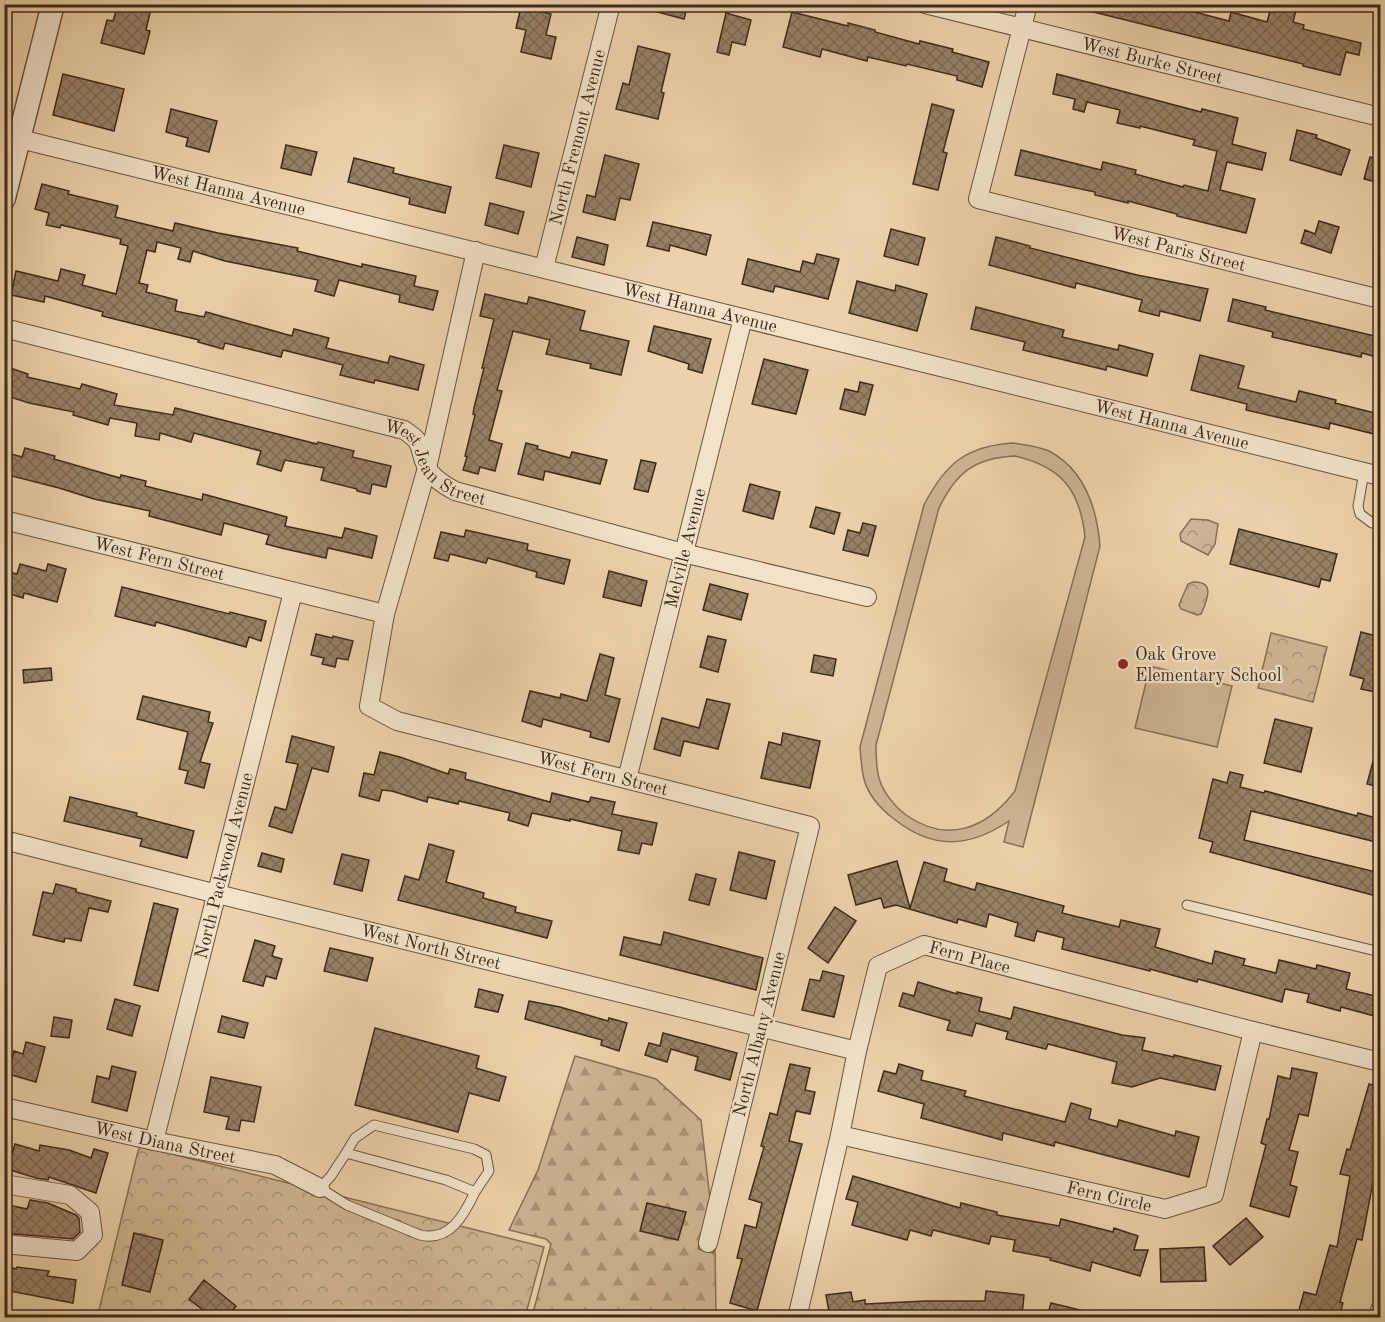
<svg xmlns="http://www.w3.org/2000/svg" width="1385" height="1322" viewBox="0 0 1385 1322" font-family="'Old Standard TT',serif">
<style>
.grass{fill:#ceb593;stroke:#867056;stroke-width:1.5;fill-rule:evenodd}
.forest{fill:url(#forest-firs);stroke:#867056;stroke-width:1.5}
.park{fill:url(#park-crowns);stroke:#867056;stroke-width:1.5}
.building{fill:url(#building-cross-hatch);stroke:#3e2a1a;stroke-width:1.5}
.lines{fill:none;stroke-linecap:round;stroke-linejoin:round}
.service-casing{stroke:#6a543e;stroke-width:11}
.minor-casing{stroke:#6a543e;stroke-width:20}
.tertiary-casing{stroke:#6a543e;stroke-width:25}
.service{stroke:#f3e2c9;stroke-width:9}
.minor{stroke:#f3e2c9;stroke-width:18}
.tertiary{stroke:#f3e2c9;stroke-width:22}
.poi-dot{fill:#8f2418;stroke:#f3e2c9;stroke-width:2}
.labels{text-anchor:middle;stroke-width:4.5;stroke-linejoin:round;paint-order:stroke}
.street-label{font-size:18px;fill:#3e2a1a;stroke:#f3e2c9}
.poi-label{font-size:18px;fill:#3e2a1a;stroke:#f3e2c9;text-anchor:start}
</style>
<defs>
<pattern id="forest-firs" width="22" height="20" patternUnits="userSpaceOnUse" patternTransform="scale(1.5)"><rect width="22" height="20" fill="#ceb593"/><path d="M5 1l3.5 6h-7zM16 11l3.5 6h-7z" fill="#a99377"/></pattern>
<pattern id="park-crowns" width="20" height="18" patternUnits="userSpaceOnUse" patternTransform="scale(1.5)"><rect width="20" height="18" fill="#ceb593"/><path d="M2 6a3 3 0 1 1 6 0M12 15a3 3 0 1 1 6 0" fill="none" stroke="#a99377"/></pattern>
<pattern id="building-cross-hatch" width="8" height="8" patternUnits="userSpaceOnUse" patternTransform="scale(1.5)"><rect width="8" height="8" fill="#988166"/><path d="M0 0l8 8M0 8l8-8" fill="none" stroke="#7d6a53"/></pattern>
</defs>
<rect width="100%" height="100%" fill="#ecd2ac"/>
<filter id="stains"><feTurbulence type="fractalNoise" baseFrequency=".00333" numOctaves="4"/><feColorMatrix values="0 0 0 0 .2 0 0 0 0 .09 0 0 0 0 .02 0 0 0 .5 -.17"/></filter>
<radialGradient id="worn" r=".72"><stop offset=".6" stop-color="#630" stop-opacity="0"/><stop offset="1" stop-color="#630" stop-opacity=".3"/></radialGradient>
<path class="grass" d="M1013 443C1025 445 1038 446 1049 451 1085 470 1097 510 1100 546L1023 847 1004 842 1009 821C969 848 933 850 894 819 881 809 868 795 864 779 861 768 861 757 860 747L924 505C945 464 966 446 1013 443ZM1015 456C1062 467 1080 490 1085 537L1015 791C986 829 947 844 906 815 894 806 883 792 879 778 876 767 876 756 876 745L939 508C956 473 974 458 1015 456Z
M1150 666 1232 686 1217 747 1135 728Z"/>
<path class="forest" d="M575 1056 656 1079 701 1120 710 1199 698 1249 713 1253 715 1247 716 1317H532L551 1244 546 1239 509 1230 538 1170Z"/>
<path class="park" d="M1191 519 1208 520 1218 524 1215 544 1208 555 1181 541 1180 534Z
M1193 582C1217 581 1206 602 1201 614L1197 615 1181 609 1179 605 1188 584Z
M1271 633 1327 647 1313 702 1258 688Z
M140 1146 544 1247 525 1317 97 1318 137 1155Z"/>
<path class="building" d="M118 4H152L146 30 150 31 144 54 101 43 107 20 113 21Z
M646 4H688L684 19 646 9Z
M1082 4H1164L1229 21 1231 12 1267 22 1272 4H1275L1296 10 1293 22 1304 25 1303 29 1361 43 1359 55 1346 52 1340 75 1303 66V64L1081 9Z
M521 7 551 14 546 35 556 37 551 59 521 52 526 30 516 28Z
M792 12 848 26V23L875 30V32L919 44 920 41 953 49 952 52 989 62 982 87 957 80V76L907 64 906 66 868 57 867 61 822 49 820 57 783 47Z
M726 13 751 20 745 45 732 42 729 55 717 52Z
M638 46 670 54 661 92 664 93 658 119 616 109 623 83 629 85Z
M63 74 124 89 114 131 53 115Z
M1057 74 1201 112 1202 109 1238 118 1232 144 1266 153 1262 170 1227 162 1220 190 1255 199 1246 233 1177 216V214L1128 201V203L1095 195V192L1015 175 1021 150 1101 170 1103 162 1136 170 1135 174 1183 187 1184 185 1208 191 1217 151 1193 145 1195 140 1140 126V128L1117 123 1120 110 1087 102 1084 112 1073 109 1075 99 1053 94Z
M932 104 954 110 943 152 947 153 938 190 913 184Z
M171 109 217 121 209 152 186 146 188 138 166 132Z
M1297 130 1317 135 1316 138 1350 150 1341 175 1290 160Z
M286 145 317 152 311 175 281 168Z
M504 145 539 153 531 187 496 178Z
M605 155 639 164 630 200 620 198 615 220 583 212 587 195 595 197Z
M1370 157 1380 160V183L1364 179Z
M354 158 394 168 393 173 451 187 445 213 409 204 410 198 348 182Z
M42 184 69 191 68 194 118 206 115 217 173 231 175 223 218 233 298 248 297 251 362 267V264L416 276 414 286 438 291 433 310 399 302 400 295 339 280 334 296 315 291 318 280 225 261 193 251 190 262 178 259 181 248 157 242 155 252 147 250 139 283 148 285 146 292 177 300 175 311 204 317 206 312 292 336 294 329 329 338 326 348 388 363 390 356 424 365 418 390 375 380 374 383 340 375 343 365 283 350 281 357 225 343 223 349 198 342 199 340 102 316 103 312 45 296 44 302 11 295 16 271 58 281 61 269 85 275 82 285 116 294 128 246 120 244 121 239 61 225 60 228 46 225 49 213 35 209Z
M490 203 524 212 518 234 485 225Z
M1319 221 1339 227 1331 253 1301 243 1305 230 1315 234Z
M653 222 711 235 706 255 670 245 669 251 647 246Z
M891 229 925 238 918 265 884 256Z
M577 237 608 245 604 265 572 257Z
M996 237 1030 246V248L1137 275 1208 289 1200 321 1160 311 1159 316 1139 311 1142 300 1076 283 1075 288 989 265Z
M817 254 839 259 828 299 775 286 773 292 742 284 748 259 800 272 803 261 814 264Z
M857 281 895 291 896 285 927 294 917 331 849 313Z
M485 294 527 304 529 297 585 311 580 330 629 341 621 375 590 368 591 364 546 354 550 340 513 331 497 390 502 391 489 440 502 444 495 471 480 467 478 474 463 470 467 457 465 456 475 415 473 414 474 408 484 368H482L494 319 480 316Z
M1233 299 1266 307 1265 310 1379 337 1373 356 1362 353 1361 357 1272 337 1273 332 1228 321Z
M976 307 1064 330 1062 337 1118 350 1119 345 1153 354 1147 376 1107 366 1106 370 1023 350 1025 342 971 329Z
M654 326 711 339 702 373 688 369 689 364 648 351Z
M1200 355 1244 366 1238 388 1296 402 1299 391 1336 400 1335 403 1379 414 1374 434 1330 423 1329 429 1246 410 1247 404 1191 390Z
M764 359 808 370 796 414 752 404Z
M4 366 28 374 27 377 80 389 82 384 117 394 114 405 173 415 175 408 317 444 318 442 354 451 352 457 391 466 386 487 372 484 370 494 357 491V489L321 480 324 468 285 460 281 471 257 464 261 451 194 433 191 442 160 433 159 440 135 436 137 423 110 418 108 425 73 415 74 412 29 403 4 395Z
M860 382 873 385 865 415 840 409 845 389 858 392Z
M526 443 538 446 537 449 570 458 572 452 607 460 600 484 545 471 543 480 518 474Z
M25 448 55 456 54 459 120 478 121 475 146 481 145 486 202 500 203 494 287 517 285 526 342 538 345 528 377 536 372 558 328 548 326 558 281 548 266 544 269 535 224 523 221 535 149 516 150 511 94 499 59 488 4 474V452L22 457Z
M641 460 656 463 648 492 634 489Z
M750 484 780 492 773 519 743 511Z
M816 507 840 513 834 534 810 527Z
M863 523 876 526 868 556 843 550 848 530 860 533Z
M1239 529 1337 554 1330 581 1321 579 1319 587 1230 564Z
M466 530 528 544 527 550 570 560 564 584 536 577 537 572 488 558 486 563 450 554 448 561 434 558 441 532 464 537Z
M20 564 46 571 48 564 66 569 57 602 24 593 23 598 4 592V571L17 574Z
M609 571 647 581 641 606 603 597Z
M710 584 748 594 741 620 703 610Z
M122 587 229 614 230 612 266 621 261 641 249 637 246 647 156 622 155 626 115 616Z
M1361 632 1380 637V693L1361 689 1364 679 1350 675Z
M316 634 332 638 333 636 353 641 348 660 337 658 335 667 322 664 324 658 311 655Z
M708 636 726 640 718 672 700 667Z
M600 654 614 658 605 695 620 699 609 742 590 737 591 732 543 719 541 727 522 721 530 691 560 698 561 694 587 701Z
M814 655 836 659 833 676 811 672Z
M51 668 52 680 24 683 23 670Z
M143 696 210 712 208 722 213 723 200 762 210 764 204 788 185 783 188 771 179 769 188 732 137 719Z
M707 699 730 704 718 749 684 741 680 756 654 749 662 718 699 728Z
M1275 719 1312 728 1301 772 1264 763Z
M783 733 820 741 810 788 761 778 769 742 781 745Z
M292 736 334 747 328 772 312 768 292 833 269 826 275 807 286 810 298 764 286 762Z
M1376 750 1380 751V787L1367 784Z
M380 752 400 757 448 774 450 769 466 773 465 779 550 802 552 793 589 802 591 797 615 802 612 814 657 823 652 845 642 843 639 854 618 850 622 831 570 819V821L532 813 528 826 508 820 510 813 459 801 458 804 428 797 427 802 392 791 382 790 379 801 359 796 364 773 374 775Z
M1230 772 1243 775 1240 787 1264 793 1265 791 1357 816 1358 813 1380 819V843L1251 811 1244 840 1380 873V897L1210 852 1213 842 1199 838 1213 779 1227 783Z
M70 797 137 813 136 816 194 831 187 858 140 846 142 839 64 821Z
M429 844 454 851 446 882 484 893 483 898 516 907 515 912 552 921 547 938 398 900 405 876 419 880Z
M739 852 775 861 766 899 730 890Z
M262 853 284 859 281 872 258 866Z
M342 854 369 860 362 891 334 884Z
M897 861 910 908 924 862 947 869 944 881 975 890 977 883 1064 906 1062 913 1119 927 1121 920 1160 929 1155 947 1212 964 1215 951 1245 959 1243 965 1276 973 1279 960 1316 969 1317 965 1350 973 1346 989 1380 997 1378 1017 1341 1007 1340 1011 1307 1002 1309 994 1285 989 1282 1002 1198 979 1197 982 1150 969V971L1062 949 1064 938 1037 931 1034 941 1015 936 1018 923 989 914 986 927 958 919 957 923 896 905 884 908 881 898 856 905 848 875Z
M696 874 716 879 709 905 689 900Z
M56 884 76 889V892L111 901 108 912 89 908 81 941 65 938 64 942 33 935 43 892 53 894Z
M154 903 178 909 158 991 134 985Z
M835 907 856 921 828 963 808 948Z
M664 932 763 958 756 990 620 955 624 937 661 945Z
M255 940 275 946 272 956 282 959 276 979 266 976 263 986 243 981Z
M330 948 373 958 367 981 324 971Z
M823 971 844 976 834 1017 802 1010 810 979 820 981Z
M918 982 957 994V992L982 998 979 1011 1011 1019 1014 1007 1122 1035 1145 1038 1142 1050 1174 1057V1055L1221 1066 1215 1090 1160 1078 1132 1087 1112 1083 1117 1062 1048 1044 1046 1049 1006 1039 1008 1032 976 1023 972 1036 947 1030 950 1021 899 1006 903 993 914 996Z
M479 989 503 995 498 1012 475 1007Z
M115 999 140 1006 132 1036 107 1029Z
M529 1001 560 1007 608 1021 609 1018 627 1023 619 1051 601 1045 602 1040 525 1019Z
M222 1016 248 1023 244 1038 218 1032Z
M54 1017 72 1020 69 1038 51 1036Z
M375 1028 479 1056 476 1068 506 1077 499 1101 469 1093 458 1132 355 1105Z
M663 1033 737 1053 730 1080 695 1070 698 1057 671 1049 667 1062 645 1055 649 1043 660 1046Z
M26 1042 45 1047 36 1082 8 1074 14 1051 23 1054Z
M790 1064 810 1068 805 1090 815 1092 810 1114 796 1111 789 1141 802 1144 757 1311 730 1303 742 1259 737 1258 745 1225 756 1228 762 1203 749 1199 764 1147 761 1146 770 1113 777 1115Z
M899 1064 923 1071 921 1080 966 1091 964 1096 1065 1122 1071 1103 1091 1109 1089 1119 1117 1127 1119 1120 1175 1136 1176 1131 1199 1137 1189 1177 1055 1142 1054 1146 1003 1133 1002 1140 921 1118 924 1104 878 1091 884 1071 896 1074Z
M112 1066 136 1072 127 1111 92 1102 97 1076 109 1079Z
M1292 1068 1317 1073 1308 1116 1299 1114 1289 1150 1298 1152 1290 1185 1297 1187 1289 1217 1250 1206 1266 1145 1261 1143 1267 1119H1269L1278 1076 1290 1079Z
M211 1077 261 1087 254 1122 241 1120 239 1131 226 1129 229 1117 204 1112Z
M1369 1084 1380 1087V1163L1375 1183 1373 1182 1362 1240 1357 1239 1340 1302 1343 1303 1339 1317H1297L1304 1292 1316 1295 1330 1245 1337 1247 1350 1176 1340 1174 1347 1149 1350 1150Z
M15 1144 39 1151 40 1145 69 1150 91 1158 94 1149 108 1153 96 1193 49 1177 48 1180 36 1178 7 1169Z
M853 1176 960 1208 961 1203 997 1212V1215L1059 1226 1061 1219 1113 1232 1114 1228 1138 1236 1134 1250H1148L1140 1276 1092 1262 1090 1271 1050 1260 1051 1258 1013 1251 1015 1240 991 1236 989 1244 933 1230 931 1236 910 1230 907 1240 852 1225 858 1202 846 1199Z
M30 1200 48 1203 76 1215 79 1218 80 1232 73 1239 4 1233V1204L27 1209Z
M647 1203 686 1212 678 1240 640 1231Z
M1246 1218 1263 1237 1230 1265 1213 1246Z
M134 1233 163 1240 150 1292 122 1285Z
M1204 1247 1206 1281 1161 1282 1160 1249Z
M4 1265 16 1269 17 1267 49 1271 47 1276 76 1280 73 1303 4 1290Z
M204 1280 236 1306 227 1317H212L189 1299Z
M986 1291 1024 1295 1022 1317H830L826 1295 851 1292 853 1302 865 1300V1304L926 1301H985Z
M1051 1303 1093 1313V1317H1047Z"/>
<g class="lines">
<g class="service-casing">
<path id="service" d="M1364 472 1358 506 1360 514 1372 523 1380 525
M1187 905 1380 952
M346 1153 446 1180 475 1192C464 1215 450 1242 420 1235L347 1205 320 1188 331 1176Z
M346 1153 355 1138 374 1125 474 1149 486 1155 489 1171 475 1192"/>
</g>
<g class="minor-casing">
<g id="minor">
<path id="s1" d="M925 4 1380 117"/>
<path id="s2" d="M1028 4 978 199 1380 299"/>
<path id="s3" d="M4 135 1380 476"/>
<path id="s4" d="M476 251 427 468 385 614 369 706 397 721 810 826 708 1243"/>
<path id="s5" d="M544 268 611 4"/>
<path id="s6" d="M4 328 404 430C425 444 417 445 426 466 431 477 444 485 455 491L683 553 867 597"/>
<path id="s7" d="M4 520 385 614"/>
<path id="s8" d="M627 779 743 318"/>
<path id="s9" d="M4 840 217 894 857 1051"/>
<path id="s10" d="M4 1107 154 1141 275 1165 320 1188"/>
<path id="s11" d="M840 1135 1165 1209 1214 1194 1253 1031"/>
<path id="s12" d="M154 1141 293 592"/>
<path d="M4 1184 70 1195 90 1212 93 1235 77 1251 4 1244"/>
<path id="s13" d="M797 1318 840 1135 857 1051 878 966 924 945 1253 1031 1380 1062"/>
<path d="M1379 1318 1380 1310"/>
</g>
</g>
<g class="tertiary-casing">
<path id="tertiary" d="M4 198 53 4"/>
</g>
<use href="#service" class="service"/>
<use href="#minor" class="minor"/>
<use href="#tertiary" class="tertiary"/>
</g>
<circle class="poi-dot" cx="1123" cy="664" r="6"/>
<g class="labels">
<g class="street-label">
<text dy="6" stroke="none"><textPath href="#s1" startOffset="234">West Burke Street</textPath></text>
<text dy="6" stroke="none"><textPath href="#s5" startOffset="135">North Fremont Avenue</textPath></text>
<text dy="6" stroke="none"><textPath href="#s3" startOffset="231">West Hanna Avenue</textPath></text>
<text dy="6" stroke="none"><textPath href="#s2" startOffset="408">West Paris Street</textPath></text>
<text dy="6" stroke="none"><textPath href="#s3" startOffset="717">West Hanna Avenue</textPath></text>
<text dy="6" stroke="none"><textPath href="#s3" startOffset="1203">West Hanna Avenue</textPath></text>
<text dy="6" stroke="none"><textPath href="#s6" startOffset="460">West Jean Street</textPath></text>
<text dy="6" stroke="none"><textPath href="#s8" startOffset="238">Melville Avenue</textPath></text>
<text dy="6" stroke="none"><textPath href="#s7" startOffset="160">West Fern Street</textPath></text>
<text dy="6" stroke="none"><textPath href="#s4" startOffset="712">West Fern Street</textPath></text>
<text dy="6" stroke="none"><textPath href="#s12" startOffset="284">North Packwood Avenue</textPath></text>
<text dy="6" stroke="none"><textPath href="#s9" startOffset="440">West North Street</textPath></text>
<text dy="6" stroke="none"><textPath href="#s13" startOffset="459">Fern Place</textPath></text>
<text transform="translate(759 1034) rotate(-76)" y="6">North Albany Avenue</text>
<text dy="6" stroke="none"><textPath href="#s10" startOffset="165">West Diana Street</textPath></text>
<text dy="6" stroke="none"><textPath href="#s11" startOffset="276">Fern Circle</textPath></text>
</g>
<g class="poi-label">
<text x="1135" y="660">Oak Grove<tspan x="1135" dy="21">Elementary School</tspan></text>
</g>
</g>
<rect width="1385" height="1322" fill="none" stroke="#ecd2ac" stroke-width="24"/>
<rect x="6" y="6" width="1373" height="1310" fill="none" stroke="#3e2a1a" stroke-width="3"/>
<rect x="12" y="12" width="1361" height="1298" fill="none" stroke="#3e2a1a" stroke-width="1.5"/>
<rect width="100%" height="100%" filter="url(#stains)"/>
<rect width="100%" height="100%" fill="url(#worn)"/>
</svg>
